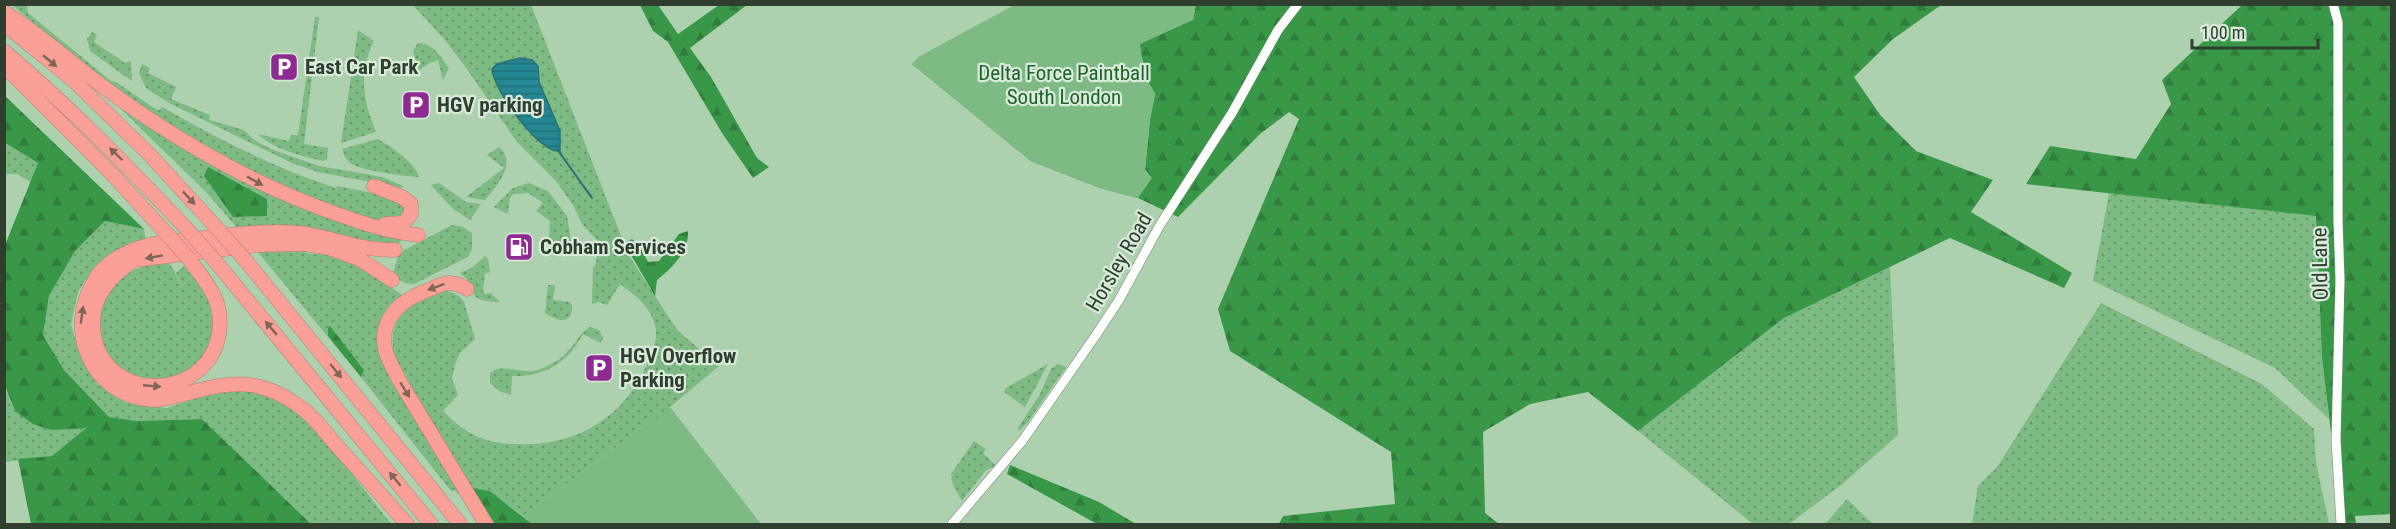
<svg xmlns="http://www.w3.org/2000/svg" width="2396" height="529" viewBox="0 0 2396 529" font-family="'Roboto Condensed',sans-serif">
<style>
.grass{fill:url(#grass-dots)}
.forest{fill:url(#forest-firs)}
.park{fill:#7eba83}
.water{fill:url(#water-rules);stroke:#287175;stroke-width:1.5}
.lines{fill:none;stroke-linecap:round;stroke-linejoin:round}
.stream{stroke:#287175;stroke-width:2}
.minor-casing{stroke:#6a8b6b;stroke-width:10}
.highway-casing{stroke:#b37e73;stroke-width:15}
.minor{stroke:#fff;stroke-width:9}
.highway{stroke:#faa097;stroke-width:14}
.highway-bridge-casing{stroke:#b37e73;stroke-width:15;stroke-linecap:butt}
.highway-bridge{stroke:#faa097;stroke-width:14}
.oneway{fill:#816559}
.labels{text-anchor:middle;stroke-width:4.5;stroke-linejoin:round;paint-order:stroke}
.poi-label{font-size:21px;font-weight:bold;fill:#303e30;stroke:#d9ebda;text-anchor:start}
.park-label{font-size:21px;fill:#22622c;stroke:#d9ebda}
.street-label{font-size:21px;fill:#303e30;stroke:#d9ebda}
</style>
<defs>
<pattern id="grass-dots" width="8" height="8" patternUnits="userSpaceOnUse" patternTransform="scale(1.5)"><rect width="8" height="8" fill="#7eba83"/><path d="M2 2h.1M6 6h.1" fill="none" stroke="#68996c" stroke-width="1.8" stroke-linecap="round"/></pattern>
<pattern id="forest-firs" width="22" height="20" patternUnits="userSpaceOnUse" patternTransform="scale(1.5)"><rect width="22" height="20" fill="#399848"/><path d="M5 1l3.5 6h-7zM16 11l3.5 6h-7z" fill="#307d3c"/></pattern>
<pattern id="water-rules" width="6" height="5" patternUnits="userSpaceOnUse" patternTransform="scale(1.5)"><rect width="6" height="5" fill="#248793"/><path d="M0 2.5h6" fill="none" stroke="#207078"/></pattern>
</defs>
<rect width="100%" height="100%" fill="#add0ae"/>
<path class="grass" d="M12 5H27L28 13 111 81 116 82 154 108 160 110 162 107C218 139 274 168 336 188L338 186 386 196 406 205 403 217 382 221 368 218C338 207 306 198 277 185 180 141 93 72 12 5Z
M413 5H531L628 254 677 330 719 366 670 407 523 516 490 491 471 488 439 438 395 356C390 338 392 323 407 309L405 306C425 297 449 280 464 302L475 339 460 353 455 364 452 379 458 395 443 411C452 420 461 428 472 434 484 441 502 444 516 444 574 447 624 419 647 364 652 352 659 338 655 325 651 307 634 294 620 284L607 305 599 302 592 304 593 267 596 265 598 241 582 224 573 205 556 181 517 142 467 69 445 40Z
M315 17H319L304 144 328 148 327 159 323 161C302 156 274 150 258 134L289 141 291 135H298Z
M358 30 374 41C358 73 363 101 376 132L341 143Z
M92 32 97 35 94 42 125 63 131 61 132 81 90 51 87 39Z
M418 43C434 44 440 56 449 68L443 80 438 60 430 63 419 70 413 51Z
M142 64 150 68 148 73 176 87 171 99 210 115 209 120 244 130 254 140 271 149 319 166 366 174 385 178 403 186 402 188 318 172 292 163 169 103 146 88 139 73Z
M114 102C207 160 296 220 406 238L393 246 239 230 206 192Z
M378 139C390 146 417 164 419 177 405 176 359 171 349 162 345 158 344 154 342 149Z
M4 143 38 163 31 182 17 174H5Z
M499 147C518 163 496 187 485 200L466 197 504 168 487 155Z
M439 183 466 202 481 204 470 220 453 209 431 185Z
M529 183 548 191 567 216 572 246 549 243 550 221 536 211 543 203 528 193 513 194 510 198 508 214 494 207 513 188Z
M2109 193 2316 216 2322 358 2329 419 2275 368 2093 281Z
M105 221 144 229 146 240 130 243 109 254 95 266 78 292 71 324 80 356 97 384 127 403 167 408 206 395 237 389 268 396 293 407 347 467 391 524H311L202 419 137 421 109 417 64 370 43 335 49 296 75 251Z
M452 225 463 227 472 233V249L468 257 414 284C404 284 399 281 393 273L399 253Z
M297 247C307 258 326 252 337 256 362 262 382 281 402 295L403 298 378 335 460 493 458 494 454 490 451 491 361 377 257 251Z
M485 256 488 259 490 272 485 273 483 291 485 294 491 293 500 302C461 301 483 291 460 273L473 267Z
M168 263 172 267 184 290 176 273 184 266C191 275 202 285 206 295 225 337 200 381 153 382 148 382 141 378 136 376 114 367 100 355 100 330 100 321 97 310 102 303 121 272 131 267 168 263Z
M1890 267 1898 435 1841 485 1789 524H1753L1638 431 1784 318Z
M548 285H555L553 300 569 302 572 305C573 326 557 321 545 313Z
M2101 303 2262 384 2314 429 2316 462 2329 524H1972L1978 486 1997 467Z
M590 327 599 330 603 338 601 343 583 334C568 363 544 377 512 376L511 395 499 391 490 383V373C500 362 521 375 538 370 549 366 562 359 569 350 578 341 579 333 590 327Z
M1048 364 1025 407 1004 392 1006 388Z
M1058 364 1066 367 1027 423 1019 431 1018 428 1039 396 1051 369Z
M4 386 15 411 51 430 87 427 52 456 5 462Z
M974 441 986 449 983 453 996 466 986 470 962 501 953 485 951 474Z
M1847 499 1873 524H1825Z"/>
<path class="forest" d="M1016 4 1193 20 1196 4 1941 5 1893 39 1854 77 1881 116 1916 151 1993 180 1971 212 2072 273 2064 288 1950 238 1784 318 1638 431 1588 392 1530 404 1483 432 1485 513 1499 524H1279L1283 516 1395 504 1391 452 1230 351 1218 309 1299 119 1289 112 1260 134 1178 217 1138 198 1100 188 1031 161 912 64 920 56 1145 170 1150 119 1155 94 1144 74 1142 57Z
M640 5H658L678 34 719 5H747L690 48 711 77 757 158 769 167 753 178 722 133 668 42 653 31Z
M2242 5H2391V514L2355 516 2356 524H2342L2322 358 2316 216 2026 184 2050 146 2136 159 2171 104 2162 80Z
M4 95 144 229 105 221 75 251 49 296 43 335 64 370 109 417 137 421 202 419 311 524H31L18 459 52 456 86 428 51 430 33 424 15 411 5 386V245L38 163 5 143Z
M208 167 267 199V216L233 217 204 176Z
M688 231C689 252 672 268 657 280L655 296 624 243 632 239 641 248 648 262 659 261 679 234Z
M330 326 364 370 361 377 328 336V328Z
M1010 465 1099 502 1136 524H1097L1007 474Z
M472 488 490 491 532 524H495Z"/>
<path class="park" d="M1016 4 1196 5 1193 20 1140 44 1144 74 1155 94 1150 119 1145 169 1152 178 1138 198 1100 188 1031 161 912 64 920 56Z
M670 407 761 524H532L523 516Z"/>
<path class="water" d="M520 58 532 60 538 66 539 82 560 131V151C539 154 493 89 492 69L497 64Z"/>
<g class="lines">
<path class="stream" d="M557 149 592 198"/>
<g class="minor-casing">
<path id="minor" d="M2333 4 2338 22V220L2340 280 2336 440 2341 524
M952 524 1023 440 1096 335 1119 300 1160 225 1232 113 1278 30 1298 4"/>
</g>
<g class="highway-casing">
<path id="highway" d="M4 12C40 34 72 64 106 89 176 140 252 184 334 213 362 223 388 232 418 235
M4 24 73 80 149 154 215 226
M4 51C69 106 127 166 185 227
M4 66 113 175 166 233
M374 186 402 197 411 204V214L404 223 385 224
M395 250C362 251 333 237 300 233 252 229 201 239 153 244 131 249 109 258 96 278 63 328 90 396 152 400 166 400 180 395 192 392 231 381 261 379 296 404 312 414 325 432 337 446 361 472 384 498 407 524
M190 260C200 275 216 292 219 311 231 402 97 414 93 325 92 295 111 275 135 260L257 245 306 244 329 248 361 260 392 280
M246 261 460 524
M216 262 431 524
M467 289C462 286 456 283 449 283 443 283 437 286 431 289 409 297 387 309 384 336 383 352 392 366 399 380L486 524"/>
</g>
<use href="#minor" class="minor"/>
<use href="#highway" class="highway"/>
<g class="highway-bridge-casing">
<path id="highway-bridge" d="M215 226 246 261
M185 227 216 262
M166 233 190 260"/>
</g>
<use href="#highway-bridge" class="highway-bridge"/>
</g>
<defs><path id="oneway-solid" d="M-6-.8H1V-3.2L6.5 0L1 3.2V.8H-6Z" transform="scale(1.5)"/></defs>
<g class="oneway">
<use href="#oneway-solid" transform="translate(50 61) rotate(40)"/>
<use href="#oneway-solid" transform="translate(116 154) rotate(-136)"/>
<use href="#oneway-solid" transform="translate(255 181) rotate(29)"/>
<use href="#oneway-solid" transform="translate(189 198) rotate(47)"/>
<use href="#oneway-solid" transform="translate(154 257) rotate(170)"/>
<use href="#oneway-solid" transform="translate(436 287) rotate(160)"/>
<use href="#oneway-solid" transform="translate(82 315) rotate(-82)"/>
<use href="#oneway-solid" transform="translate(271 328) rotate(-130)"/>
<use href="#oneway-solid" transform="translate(336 371) rotate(51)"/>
<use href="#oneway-solid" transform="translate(152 386) rotate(5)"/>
<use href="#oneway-solid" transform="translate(405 390) rotate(59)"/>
<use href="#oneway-solid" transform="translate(395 479) rotate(-129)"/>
</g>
<defs>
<g id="parking-square" transform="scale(1.5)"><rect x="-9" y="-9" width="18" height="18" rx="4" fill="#8e2b92" stroke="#d9ebda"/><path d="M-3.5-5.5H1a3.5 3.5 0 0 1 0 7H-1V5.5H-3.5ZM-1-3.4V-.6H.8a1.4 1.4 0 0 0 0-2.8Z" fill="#fff"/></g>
<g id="fuel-square" transform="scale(1.5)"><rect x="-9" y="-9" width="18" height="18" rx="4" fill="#8e2b92" stroke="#d9ebda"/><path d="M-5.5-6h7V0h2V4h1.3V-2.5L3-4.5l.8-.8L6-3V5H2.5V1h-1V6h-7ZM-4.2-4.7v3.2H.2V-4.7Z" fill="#fff"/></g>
</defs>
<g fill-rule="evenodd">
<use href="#parking-square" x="284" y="67"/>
<use href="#parking-square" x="416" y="105"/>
<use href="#fuel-square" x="519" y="247"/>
<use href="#parking-square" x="599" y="368"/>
</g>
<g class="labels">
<g class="poi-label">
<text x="305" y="74">East Car Park</text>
<text x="437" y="112">HGV parking</text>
<text x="540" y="254">Cobham Services</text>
<text x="620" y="363">HGV Overflow<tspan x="620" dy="24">Parking</tspan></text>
</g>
<g class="park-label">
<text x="1064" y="80">Delta Force Paintball<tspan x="1064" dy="24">South London</tspan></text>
</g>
<g class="street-label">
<text transform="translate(1119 262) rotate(-60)" y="7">Horsley Road</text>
<text transform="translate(2320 264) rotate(-91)" y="7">Old Lane</text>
</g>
</g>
<rect width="2396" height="529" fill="none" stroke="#303e30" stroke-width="12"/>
<path d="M2192 39v9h126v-9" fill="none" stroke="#303e30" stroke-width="3"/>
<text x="2201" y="39" font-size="18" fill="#303e30" stroke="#d9ebda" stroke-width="4.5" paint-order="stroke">100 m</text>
</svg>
